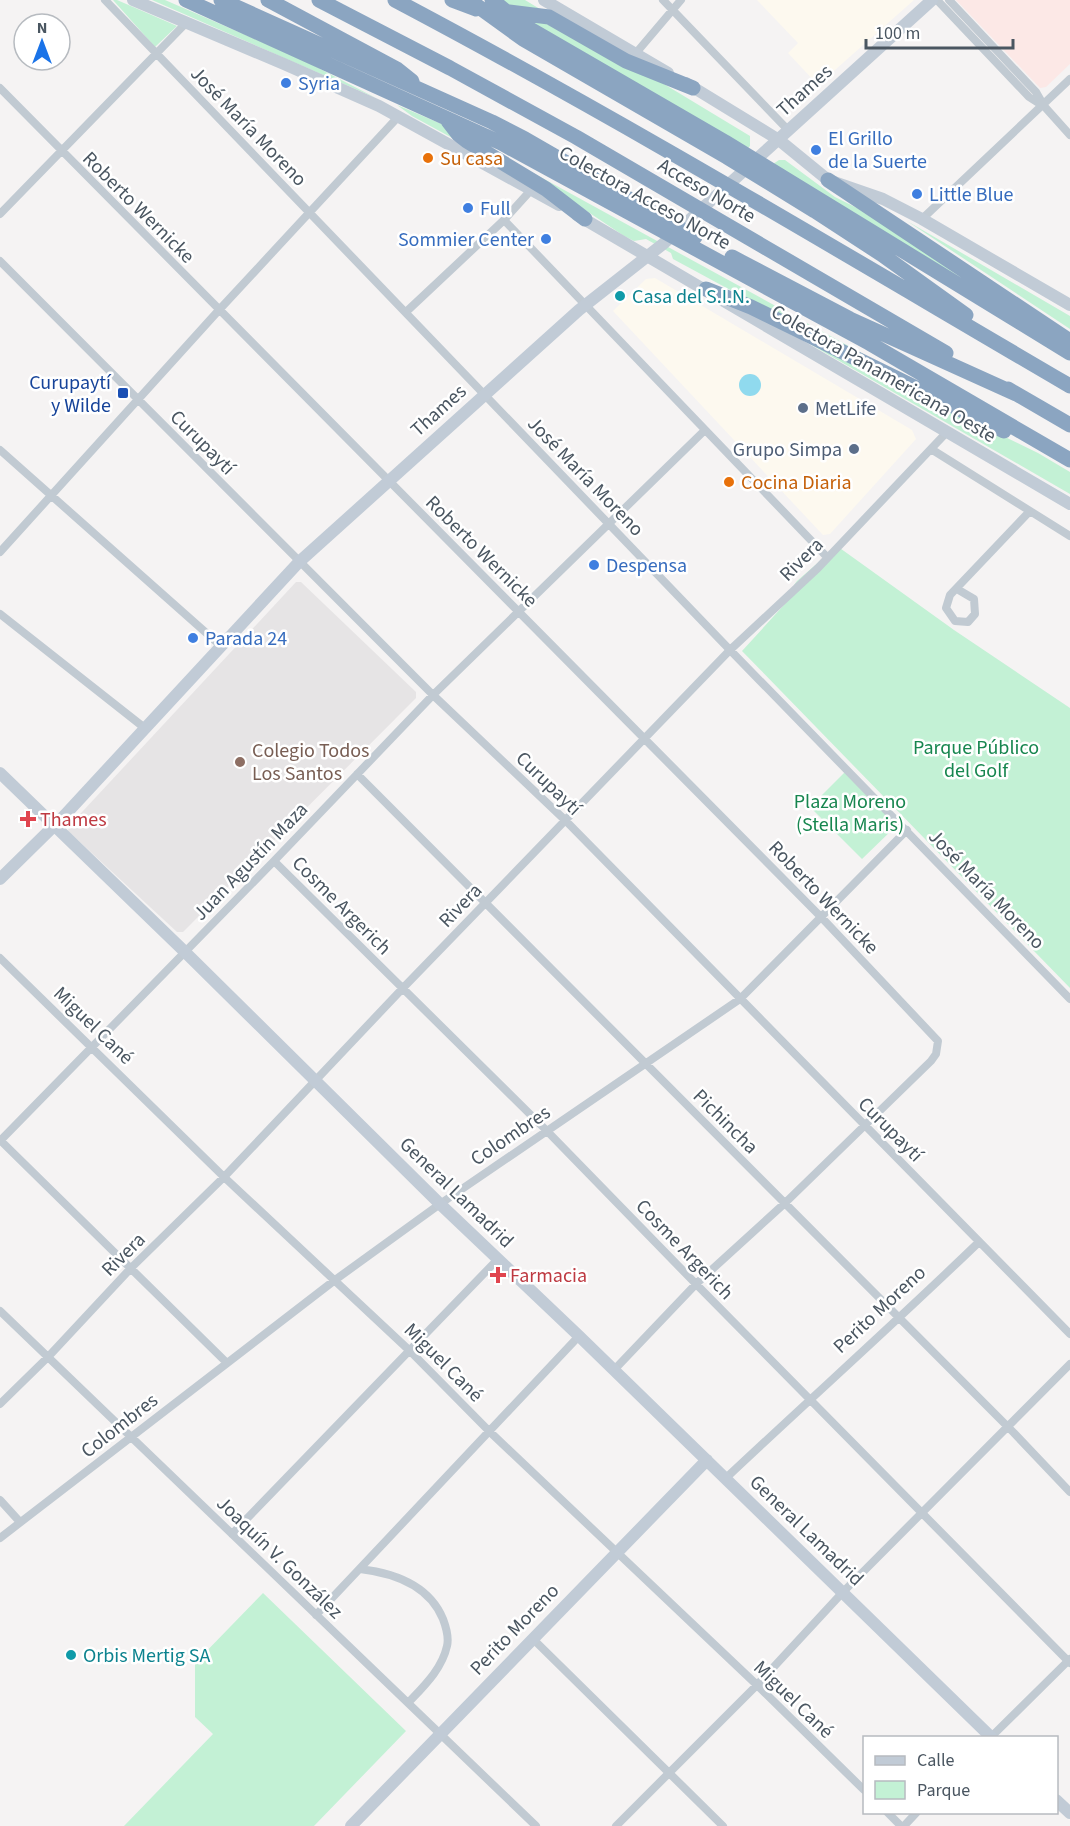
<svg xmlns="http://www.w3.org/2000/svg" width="1070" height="1826" viewBox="0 0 1070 1826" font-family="'Source Sans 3',sans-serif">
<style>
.commercial{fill:#fdf9ef}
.education{fill:#e6e4e5}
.medical{fill:#fce8e6}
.green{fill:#c3f1d5}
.water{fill:#90daee}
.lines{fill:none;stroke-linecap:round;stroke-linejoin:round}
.street{stroke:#c1cad2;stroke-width:8}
.secondary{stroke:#c1cbd6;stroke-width:12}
.highway{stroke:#8ba5c1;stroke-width:15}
.shop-dot{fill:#3f7fe0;stroke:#fff;stroke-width:2}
.food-dot{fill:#e8710a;stroke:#fff;stroke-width:2}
.culture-dot{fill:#0f9aa8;stroke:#fff;stroke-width:2}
.transit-dot{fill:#1a4fb4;stroke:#fff;stroke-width:2}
.service-dot{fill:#5c6f8a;stroke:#fff;stroke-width:2}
.education-dot{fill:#8d6e63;stroke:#fff;stroke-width:2}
.health-dot{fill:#e0444e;stroke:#fff;stroke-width:2}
.labels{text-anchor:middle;stroke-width:5;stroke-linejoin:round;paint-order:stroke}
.shop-label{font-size:20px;fill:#366cbe;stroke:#fff;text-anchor:start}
.street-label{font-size:20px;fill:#4a5661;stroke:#fff}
.food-label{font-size:20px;fill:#c56008;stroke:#fff;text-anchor:start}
.culture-label{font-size:20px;fill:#0d838f;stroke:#fff;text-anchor:start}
.transit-label{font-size:20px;fill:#164399;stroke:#fff;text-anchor:end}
.service-label{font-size:20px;fill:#4e5e75;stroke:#fff;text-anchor:start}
.park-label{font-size:20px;fill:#17864f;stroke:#fff}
.education-label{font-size:20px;fill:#785e54;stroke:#fff;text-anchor:start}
.health-label{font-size:20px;fill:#be3a42;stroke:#fff;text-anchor:start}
</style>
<rect width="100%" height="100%" fill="#f5f3f3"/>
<path class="commercial" d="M757 0H914L818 85 788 53 798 43Z
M655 278 912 430 916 439 830 534 823 535 613 311 646 279Z"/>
<path class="education" d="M296 582H301L416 692V698L183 932H177L68 831 69 826Z"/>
<path class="medical" d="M956 0H1070V64L1046 87 1040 88Z"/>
<path class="green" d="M113 0H117L177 26 155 47Z
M152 0H165L301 59 376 98Z
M502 0H525L750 136V146L745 151 529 23Z
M397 105 444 125 456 140 412 116Z
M779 160H785L835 197 875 217 1001 306 770 166Z
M515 163 936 394 782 318 673 259 671 253 646 239 634 241 624 236Z
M907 221 1070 316V329Z
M796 336 1038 453 1070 472V494Z
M837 546 954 630 1070 708V988L742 651 794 594V585L797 581Z
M845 772 893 822 894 828 862 859 810 807Z
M263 1593 406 1731 314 1826H124L213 1734 195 1717V1663Z"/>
<path class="water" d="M739 385a11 11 0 1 1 22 0a11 11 0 1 1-22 0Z"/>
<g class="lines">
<path class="street" d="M105 0 730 650 1070 999
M663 0 789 131
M937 0 1029 97 1043 106
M949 0 1036 92 1044 106 1070 135
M636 53 681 0
M0 88 822 918 938 1041 936 1054 931 1061 785 1203 696 1284 614 1370
M0 214 187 22
M922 219 1070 79
M504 220 827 557
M0 261 433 695 565 820 1070 1334
M406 312 504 220 531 190
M931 449 1070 536
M0 450 221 646
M0 552 219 310 398 117
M957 589 974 599 975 614 968 622 955 621 946 608 950 595 1029 512
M0 614 146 729
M357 774 1014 1433 1070 1492
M274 861 546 1130 696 1284 1070 1663
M0 958 224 1177 410 1351 489 1431 757 1685 864 1790
M0 1140 227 1363
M0 1141 274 861 433 695 705 430
M0 1311 536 1826
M0 1404 48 1357 131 1268 224 1177 403 988 730 650 818 568 947 432
M726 1478C810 1399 896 1322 979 1242
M0 1500 20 1522
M232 1534 498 1259
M0 1538 335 1280 440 1204 740 999 907 830
M360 1569C394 1573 429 1585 443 1619 446 1627 449 1638 447 1646 442 1669 424 1686 408 1703
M316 1615 579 1336
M532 1638 723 1826
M990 1738 1070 1659
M887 1812 901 1826
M616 1826 757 1685 843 1592 1070 1364
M904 1826 917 1812"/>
<path class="secondary" d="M133 0 284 64 379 106 559 205
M544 0 668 73
M686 83 779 140 828 180 883 199 922 219 1070 305
M577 215 1070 504
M0 773 185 952 440 1204 579 1336 992 1738
M0 879 63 817 299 562 579 310 663 244 932 0
M1056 1800 1070 1813
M351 1826 707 1460"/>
<path class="highway" d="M186 0 501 143 869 343 1070 460
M221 0 492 122 525 139 695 237
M268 0 397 69 412 81
M319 0 450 68 576 137 946 353
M395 0C624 121 846 255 1070 386
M452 0 476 9
M469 0 523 39 727 157 815 211 881 254 966 315
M492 0 523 25 725 142 1070 353
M509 12 549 17 626 61 693 88
M448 121 458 134 467 141 546 189 585 219
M828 180 1070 341
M732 257 850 319 1016 394
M706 289 751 307 1004 431
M1008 389 1070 425"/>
</g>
<g class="shop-dot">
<circle cx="286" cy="83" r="6"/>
<circle cx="816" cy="150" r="6"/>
<circle cx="917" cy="194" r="6"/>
<circle cx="468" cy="208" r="6"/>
<circle cx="546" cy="239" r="6"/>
<circle cx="594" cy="565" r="6"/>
<circle cx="193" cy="638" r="6"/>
</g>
<g class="food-dot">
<circle cx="428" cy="158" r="6"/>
<circle cx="729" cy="482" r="6"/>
</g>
<g class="culture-dot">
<circle cx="620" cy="296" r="6"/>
<circle cx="71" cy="1655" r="6"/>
</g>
<rect class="transit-dot" x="117" y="387" width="12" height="12" rx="3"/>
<g class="service-dot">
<circle cx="803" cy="408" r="6"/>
<circle cx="854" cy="449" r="6"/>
</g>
<circle class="education-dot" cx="240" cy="762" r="6"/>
<g class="health-dot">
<path d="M25 810h6v6h6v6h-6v6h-6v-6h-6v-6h6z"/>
<path d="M495 1266h6v6h6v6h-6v6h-6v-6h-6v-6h6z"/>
</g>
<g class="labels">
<g class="shop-label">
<text x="298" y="90">Syria</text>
<text x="828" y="145">El Grillo<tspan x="828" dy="23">de la Suerte</tspan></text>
<text x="929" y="201">Little Blue</text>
<text x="480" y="215">Full</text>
<text x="534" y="246" text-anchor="end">Sommier Center</text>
<text x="606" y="572">Despensa</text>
<text x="205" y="645">Parada 24</text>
</g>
<g class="street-label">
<text transform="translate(804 90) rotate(-42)" y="7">Thames</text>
<text transform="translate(249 126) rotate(46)" y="7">José María Moreno</text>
<text transform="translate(707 190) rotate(30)" y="7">Acceso Norte</text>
<text transform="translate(645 197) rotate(29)" y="7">Colectora Acceso Norte</text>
<text transform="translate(139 207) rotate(45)" y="7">Roberto Wernicke</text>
<text transform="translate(884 373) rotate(30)" y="7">Colectora Panamericana Oeste</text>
<text transform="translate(438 410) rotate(-42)" y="7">Thames</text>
<text transform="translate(203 442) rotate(45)" y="7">Curupaytí</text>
<text transform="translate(586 476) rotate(46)" y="7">José María Moreno</text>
<text transform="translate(482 551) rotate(45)" y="7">Roberto Wernicke</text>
<text transform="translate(801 559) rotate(-45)" y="7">Rivera</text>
<text transform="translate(549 783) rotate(44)" y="7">Curupaytí</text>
<text transform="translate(250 861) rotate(-46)" y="7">Juan Agustín Maza</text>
<text transform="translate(987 889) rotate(46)" y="7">José María Moreno</text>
<text transform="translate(824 897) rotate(46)" y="7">Roberto Wernicke</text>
<text transform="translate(342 905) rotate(45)" y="7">Cosme Argerich</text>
<text transform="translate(460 905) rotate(-46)" y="7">Rivera</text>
<text transform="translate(94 1025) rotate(44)" y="7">Miguel Cané</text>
<text transform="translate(726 1121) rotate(45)" y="7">Pichincha</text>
<text transform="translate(891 1129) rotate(45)" y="7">Curupaytí</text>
<text transform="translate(510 1135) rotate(-34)" y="7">Colombres</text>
<text transform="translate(457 1192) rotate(44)" y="7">General Lamadrid</text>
<text transform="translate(685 1249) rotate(46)" y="7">Cosme Argerich</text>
<text transform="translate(123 1254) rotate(-45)" y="7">Rivera</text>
<text transform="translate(879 1309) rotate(-43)" y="7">Perito Moreno</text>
<text transform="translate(444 1362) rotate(45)" y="7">Miguel Cané</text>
<text transform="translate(119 1425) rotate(-38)" y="7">Colombres</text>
<text transform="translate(807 1530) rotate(44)" y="7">General Lamadrid</text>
<text transform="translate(280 1557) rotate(44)" y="7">Joaquín V. González</text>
<text transform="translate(514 1629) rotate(-46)" y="7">Perito Moreno</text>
<text transform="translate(794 1699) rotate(44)" y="7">Miguel Cané</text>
</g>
<g class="food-label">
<text x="440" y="165">Su casa</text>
<text x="741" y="489">Cocina Diaria</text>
</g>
<g class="culture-label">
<text x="632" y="303">Casa del S.I.N.</text>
<text x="83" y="1662">Orbis Mertig SA</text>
</g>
<g class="transit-label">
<text x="111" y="389">Curupaytí<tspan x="111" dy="23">y Wilde</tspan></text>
</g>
<g class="service-label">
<text x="815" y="415">MetLife</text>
<text x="842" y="456" text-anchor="end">Grupo Simpa</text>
</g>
<g class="park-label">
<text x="976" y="754">Parque Público<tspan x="976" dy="23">del Golf</tspan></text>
<text x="850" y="808">Plaza Moreno<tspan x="850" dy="23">(Stella Maris)</tspan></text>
</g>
<g class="education-label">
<text x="252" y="757">Colegio Todos<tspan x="252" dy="23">Los Santos</tspan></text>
</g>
<g class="health-label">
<text x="40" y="826">Thames</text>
<text x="510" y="1282">Farmacia</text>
</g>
</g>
<rect x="863" y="1736" width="195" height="78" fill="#ffffff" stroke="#b7bbc0" stroke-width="1.5"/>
<rect x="875" y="1756" width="30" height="9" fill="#c1cbd6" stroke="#b7bbc0" stroke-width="1.5"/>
<text x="917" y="1766" font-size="18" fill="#4a5661">Calle</text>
<rect x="875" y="1781" width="30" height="18" fill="#c3f1d5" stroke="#b7bbc0" stroke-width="1.5"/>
<text x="917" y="1796" font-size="18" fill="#4a5661">Parque</text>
<g transform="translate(42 42)"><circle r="28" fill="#ffffff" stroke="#b7bbc0" stroke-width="1.5"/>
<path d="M0-4.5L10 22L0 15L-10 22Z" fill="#1a73e8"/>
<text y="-9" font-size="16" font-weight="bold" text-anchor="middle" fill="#4a5661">N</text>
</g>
<path d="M866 39v9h147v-9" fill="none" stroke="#4a5661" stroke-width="3"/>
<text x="875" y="39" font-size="18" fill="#4a5661" stroke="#ffffff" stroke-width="4.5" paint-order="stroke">100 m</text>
</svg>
